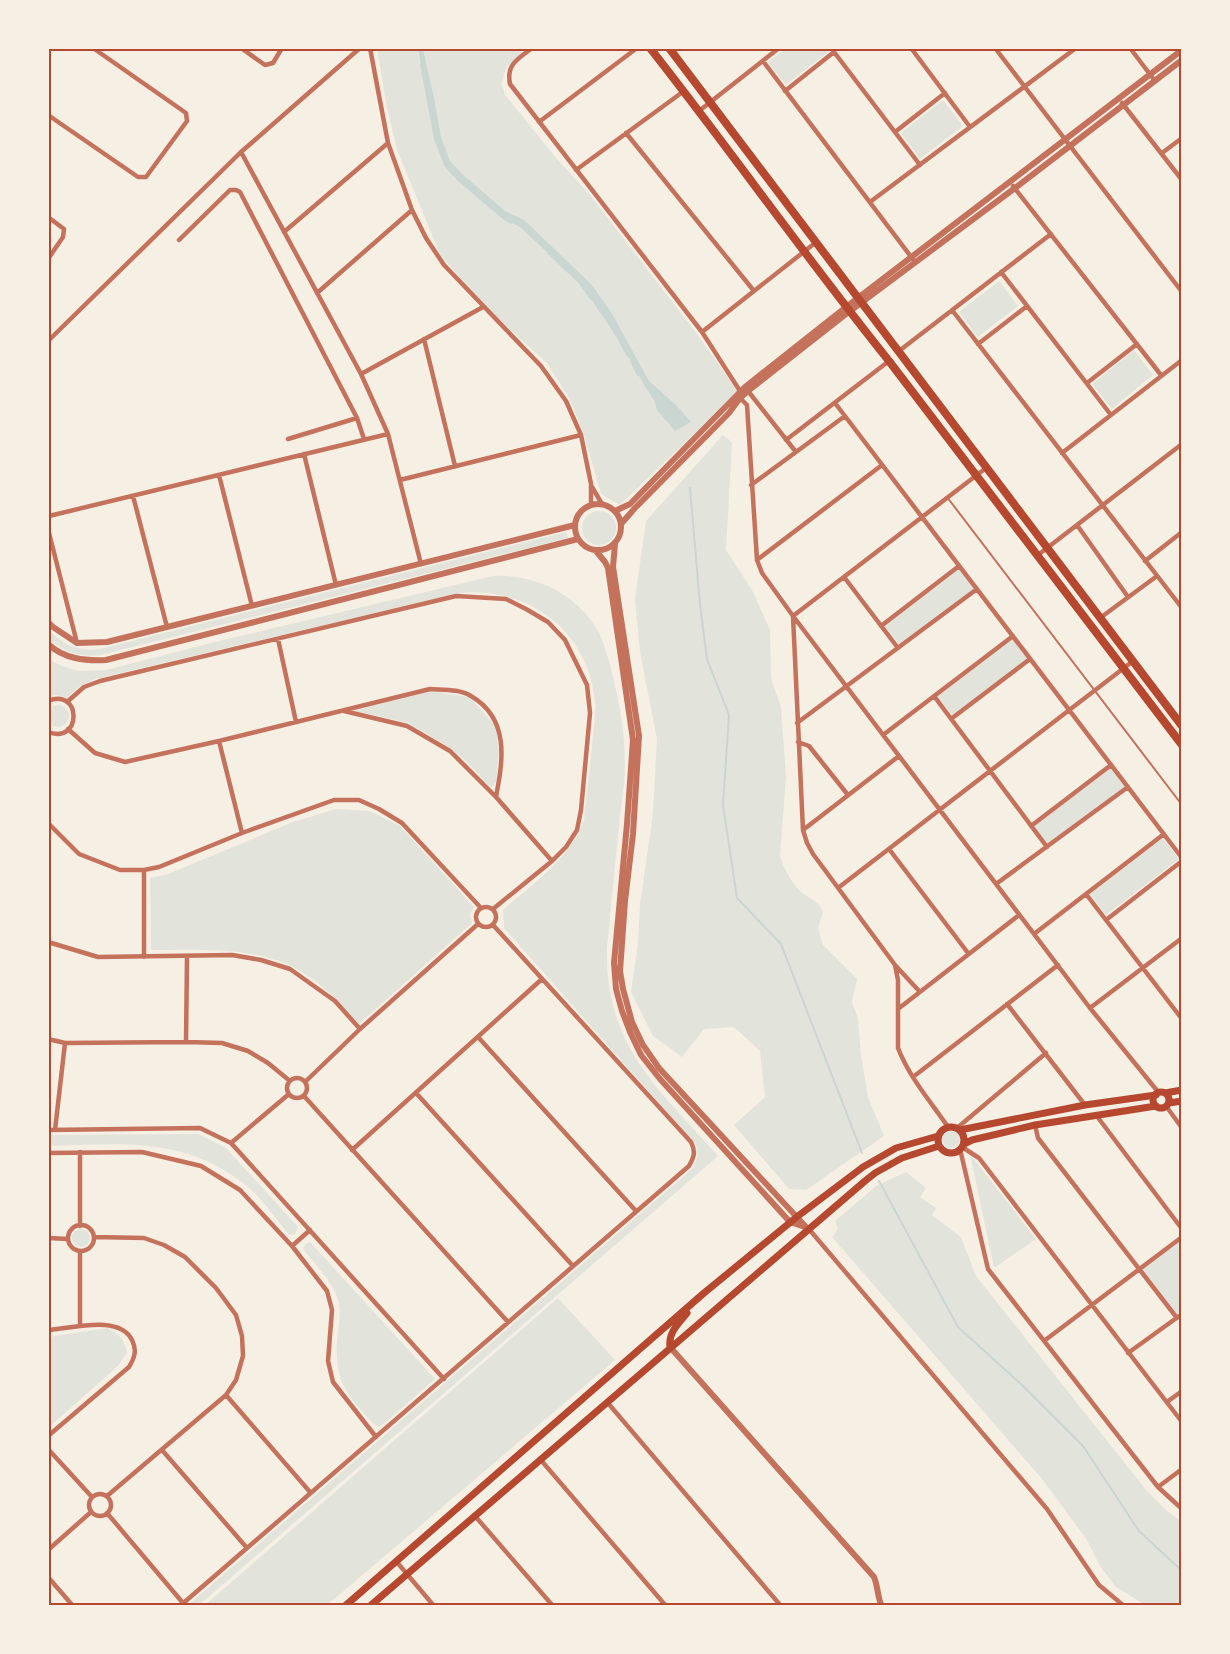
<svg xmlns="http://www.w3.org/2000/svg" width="1230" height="1654" viewBox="0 0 1230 1654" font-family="'Times New Roman',serif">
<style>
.green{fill:#e2e4dc}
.water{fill:#c9d6d2}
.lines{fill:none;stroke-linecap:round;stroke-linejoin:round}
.stream{stroke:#c9d6d2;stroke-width:2}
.service{stroke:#c5725c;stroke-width:2}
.minor{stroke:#c5725c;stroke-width:4.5}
.tertiary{stroke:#c5725c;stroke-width:6}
.secondary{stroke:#b5482f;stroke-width:7}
.primary{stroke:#b5482f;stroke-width:8}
.neatline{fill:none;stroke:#b5482f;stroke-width:2}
</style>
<rect width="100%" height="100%" fill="#f6efe4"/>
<path class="green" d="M377 48H530L507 66 501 84 506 96 557 159 591 196 697 334 738 392 620 505 601 494 584 435 570 399 546 362 482 304 440 254 397 150 386 103Z
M786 48H825L828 52 786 85 768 62Z
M943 100 963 126 920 159 901 133Z
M999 281 1018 306 978 337 959 312Z
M1134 350 1153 375 1112 409 1092 384Z
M723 435 732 442 726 550 752 590 770 630 771 678 781 707 786 777 780 856C784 869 792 884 802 893 811 899 818 901 823 912L818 928 823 945 857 979 852 1002 858 1018 861 1055 868 1097 884 1136 806 1190 789 1189 734 1125 765 1097 760 1051 734 1027 704 1029 682 1057 653 1036 631 992 638 944 640 905 653 813 657 739 640 652 635 599 646 521Z
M582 528a17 17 0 1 1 34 0a17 17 0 1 1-34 0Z
M566 532 568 538 101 655C80 658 63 652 48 637V629C63 645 78 652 100 649Z
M959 569 974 589 900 645 884 625Z
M493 576C536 574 578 594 599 633 606 648 610 665 614 681 621 708 625 738 625 766 625 786 621 806 619 825 615 866 611 907 607 948 605 1047 658 1088 718 1156L198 1606H187L692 1169C697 1162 699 1155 697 1146L504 928 503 910C533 883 570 859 584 820 587 796 589 771 592 747 593 732 596 716 595 701 588 629 525 584 455 594L95 679 77 688 67 698 57 695 48 696V659L62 666 79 671 106 670 215 642Z
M1012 638 1028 659 953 716 937 697Z
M430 691 469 697 496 726 499 750 496 782 491 788 466 761 447 746 409 723 354 711Z
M47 716a11 11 0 1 1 22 0a11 11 0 1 1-22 0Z
M1111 768 1126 788 1047 844 1033 826Z
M336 809 370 811 400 826 474 907 470 914 472 923 359 1024C341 1003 321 983 297 969 255 946 197 950 151 950L150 878 168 874 293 822Z
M1163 838 1179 859 1106 915 1090 894Z
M942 1139a9 9 0 1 1 18 0a9 9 0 1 1-18 0Z
M198 1134 226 1148 298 1227 295 1234 289 1235C277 1220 261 1198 247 1186 185 1136 122 1144 48 1146V1135Z
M970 1154 1036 1239 994 1268Z
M906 1172 926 1188 920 1197 936 1208 932 1215 961 1237 976 1276 1147 1491 1167 1511 1182 1522V1606H1147L1116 1587 1100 1566 1087 1540 1043 1480 832 1237 838 1229 835 1221 876 1186Z
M72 1238a9 9 0 1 1 18 0a9 9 0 1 1-18 0Z
M1182 1240V1311L1177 1314 1142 1270Z
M310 1242 435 1379 380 1427 376 1426C349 1398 334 1382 337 1341 338 1329 341 1314 339 1303 333 1282 317 1266 303 1249L305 1244Z
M558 1298 615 1360 326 1606H204Z
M108 1328C119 1334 124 1340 127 1352L118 1366 48 1428V1337Z"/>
<path class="water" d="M418 48H422L424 54 434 98 441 137 450 161 461 173 505 211 524 220 591 284 611 312 649 381 676 405 691 422 675 431 657 410 654 400 643 383 614 331 579 282 520 227 503 218 456 178 445 165 435 139Z"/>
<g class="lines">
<path class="stream" d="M421 64 435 139 445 165 453 175
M457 179 503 218 511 223
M548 253 579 282 591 299
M596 305 614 331 628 356
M631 361 638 375
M690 488 700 605 707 659 729 715 723 805 737 898 781 944 862 1153
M879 1181 958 1327 1021 1384 1083 1446 1139 1531 1182 1571"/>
<path class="service" d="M947 497 1182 805"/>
<path class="minor" d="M241 48 265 65 273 63 282 48
M370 48 388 143 412 210 426 238 444 265 541 366 566 401 581 435 591 484V505
M532 48C518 59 506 64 510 84L702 332 740 391
M831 48 920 165
M911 48 970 127
M995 48 1182 292
M1130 48 1155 81
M763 61 915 262
M785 91 834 52
M1122 103 1182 180
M699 111 779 48
M48 115 138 177H146L187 121 186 113 93 48
M539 122 637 48
M895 132 945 93
M626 133 754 291
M241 152 361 374 388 434 421 564
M1162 153 1182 138
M576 170 684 91
M1013 186 1161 375
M870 202 1076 48
M48 217 64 229 63 237 48 259
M284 232 388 143
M179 240 230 190H236L240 192 357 418 364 439
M1001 272 1111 415
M317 293 412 210
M952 310 1182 608
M702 332 815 243
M424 339 455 466
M48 341 241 152 360 48
M978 344 1027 306
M899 351 1051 234
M361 374 483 307
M1087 383 1137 344
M748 391 796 452
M740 398 747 405 757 560 762 573 793 616 1090 1008 1159 1093
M835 403 1182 858
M288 439 357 418
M786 440 889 361
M1062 453 1182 360
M304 454 336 585
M219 475 252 606
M400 480 581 435
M751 485 845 416
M592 487 602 504
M133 496 167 627
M48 518 49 516 388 434
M1077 525 1128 597
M48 529 77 643
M1038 555 1182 444
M757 560 882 465
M1145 561 1182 532
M844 577 898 648
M793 616 803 830 807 843 813 854 895 965 898 980V1048C909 1077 931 1102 948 1127
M793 616 986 468
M1100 618 1157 576
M881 626 959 566
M278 639 296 722
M934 696 1047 847
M48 701C82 687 82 745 48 732
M67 702 84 687 100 681 456 596 506 599 526 609 548 622 565 640 587 685 590 713 581 810 577 830 566 847 552 861 493 909
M344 711 407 726 450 751 496 797 552 861
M951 719 1030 659
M797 723 977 589
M68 729 95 753 125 762 219 741 430 689C443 690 460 689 471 696 510 719 503 760 496 797
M883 735 1013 636
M219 741 242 833
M798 742 809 746 848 795
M48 823 79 854 120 870H144L159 867 242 833 334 800H359L379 809 402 823 481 908
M1031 826 1111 765
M803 830 899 756
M889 849 968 953
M144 870V957
M996 884 1128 787
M838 888 1133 661
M1086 894 1182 1019
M476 917a10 10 0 1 1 20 0a10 10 0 1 1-20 0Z
M1106 920 1182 861
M1034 934 1164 834
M48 942 98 957 232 955 261 960 290 969 335 1001 360 1029
M895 965 920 992
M1007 1004 1085 1105
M1090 1008 1182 938
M898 1009 1019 915
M478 1037 636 1211
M48 1039 65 1043 186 1042 222 1043 248 1051 268 1063 290 1081
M186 1042 187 957
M913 1077 1058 965
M287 1088a10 10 0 1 1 20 0a10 10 0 1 1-20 0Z
M305 1082 360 1029 478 924
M416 1093 573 1266
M304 1096 508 1322
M1166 1106 1182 1128
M1096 1115 1182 1229
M1035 1125 1038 1138 1177 1318
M957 1128 1046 1053
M48 1130 200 1128 231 1143 444 1379
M55 1130 65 1043
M231 1143 289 1094
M962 1147 979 1158 1182 1422
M960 1149 988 1269 1158 1487 1182 1509
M352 1150 542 979
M80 1152V1226
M48 1153 142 1152 201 1166 240 1190 292 1246 327 1291 332 1310 328 1361 333 1382 376 1437
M68 1238a13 13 0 1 1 26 0a13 13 0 1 1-26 0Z
M808 1228 1047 1509 1099 1585 1124 1606
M94 1237 144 1238 164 1245 185 1257 216 1288 236 1315 242 1336 243 1356 236 1380 226 1395 107 1496
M48 1238 68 1239
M292 1246 310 1230
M80 1251V1326
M48 1330C71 1329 119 1314 132 1340 137 1350 135 1357 129 1367L48 1436
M1044 1341 1182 1237
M1128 1353 1182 1314
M226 1395 310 1492
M607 1402 781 1606
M1167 1402 1182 1391
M48 1449 92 1497
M162 1450 247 1548
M540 1459 666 1606
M1158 1487 1182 1469
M89 1505a11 11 0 1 1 22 0a11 11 0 1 1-22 0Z
M107 1513 183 1603
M475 1516 553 1606
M48 1550 91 1512
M396 1561 434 1606
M48 1577 73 1606
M180 1606C349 1459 519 1313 689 1166 694 1157 696 1152 691 1142L493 925"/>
<path class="tertiary" d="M575 527a23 23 0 1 1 46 0a23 23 0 1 1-46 0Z
M615 511 630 504 745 387 846 307 1182 50
M621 524 635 508 729 413 740 398 748 391 850 311 1015 188 1182 60
M615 544 613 567 639 736 633 834 625 901 620 971 623 989 632 1022 643 1045 659 1068 806 1227
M596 551 605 562 608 568 633 740 627 824 614 963 616 989 622 1011 630 1032 641 1055 660 1079 790 1222 808 1228
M48 622 53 627 77 643 107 642 575 525
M48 644C64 659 85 661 106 660L578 539
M670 1347 874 1577C878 1586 878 1601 882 1606"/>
<path class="secondary" d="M1153 1100a8 8 0 1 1 16 0a8 8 0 1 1-16 0Z
M1165 1093 1182 1090
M1169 1103 1182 1101
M938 1140a13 13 0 1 1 26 0a13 13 0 1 1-26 0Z
M960 1130 1085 1105 1156 1095
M964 1144 972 1140 1035 1125 1156 1106
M670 1347C668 1333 678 1324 687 1313
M345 1606 704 1293 798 1216 863 1167 896 1148 938 1136
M370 1606 865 1181 875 1173 902 1158 939 1146"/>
<path class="primary" d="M650 48C731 151 807 259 889 361L1182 745
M669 48 1182 726"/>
</g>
<rect width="1230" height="1654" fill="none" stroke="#f6efe4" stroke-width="99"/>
<rect x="50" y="50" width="1130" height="1554" class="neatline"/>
</svg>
